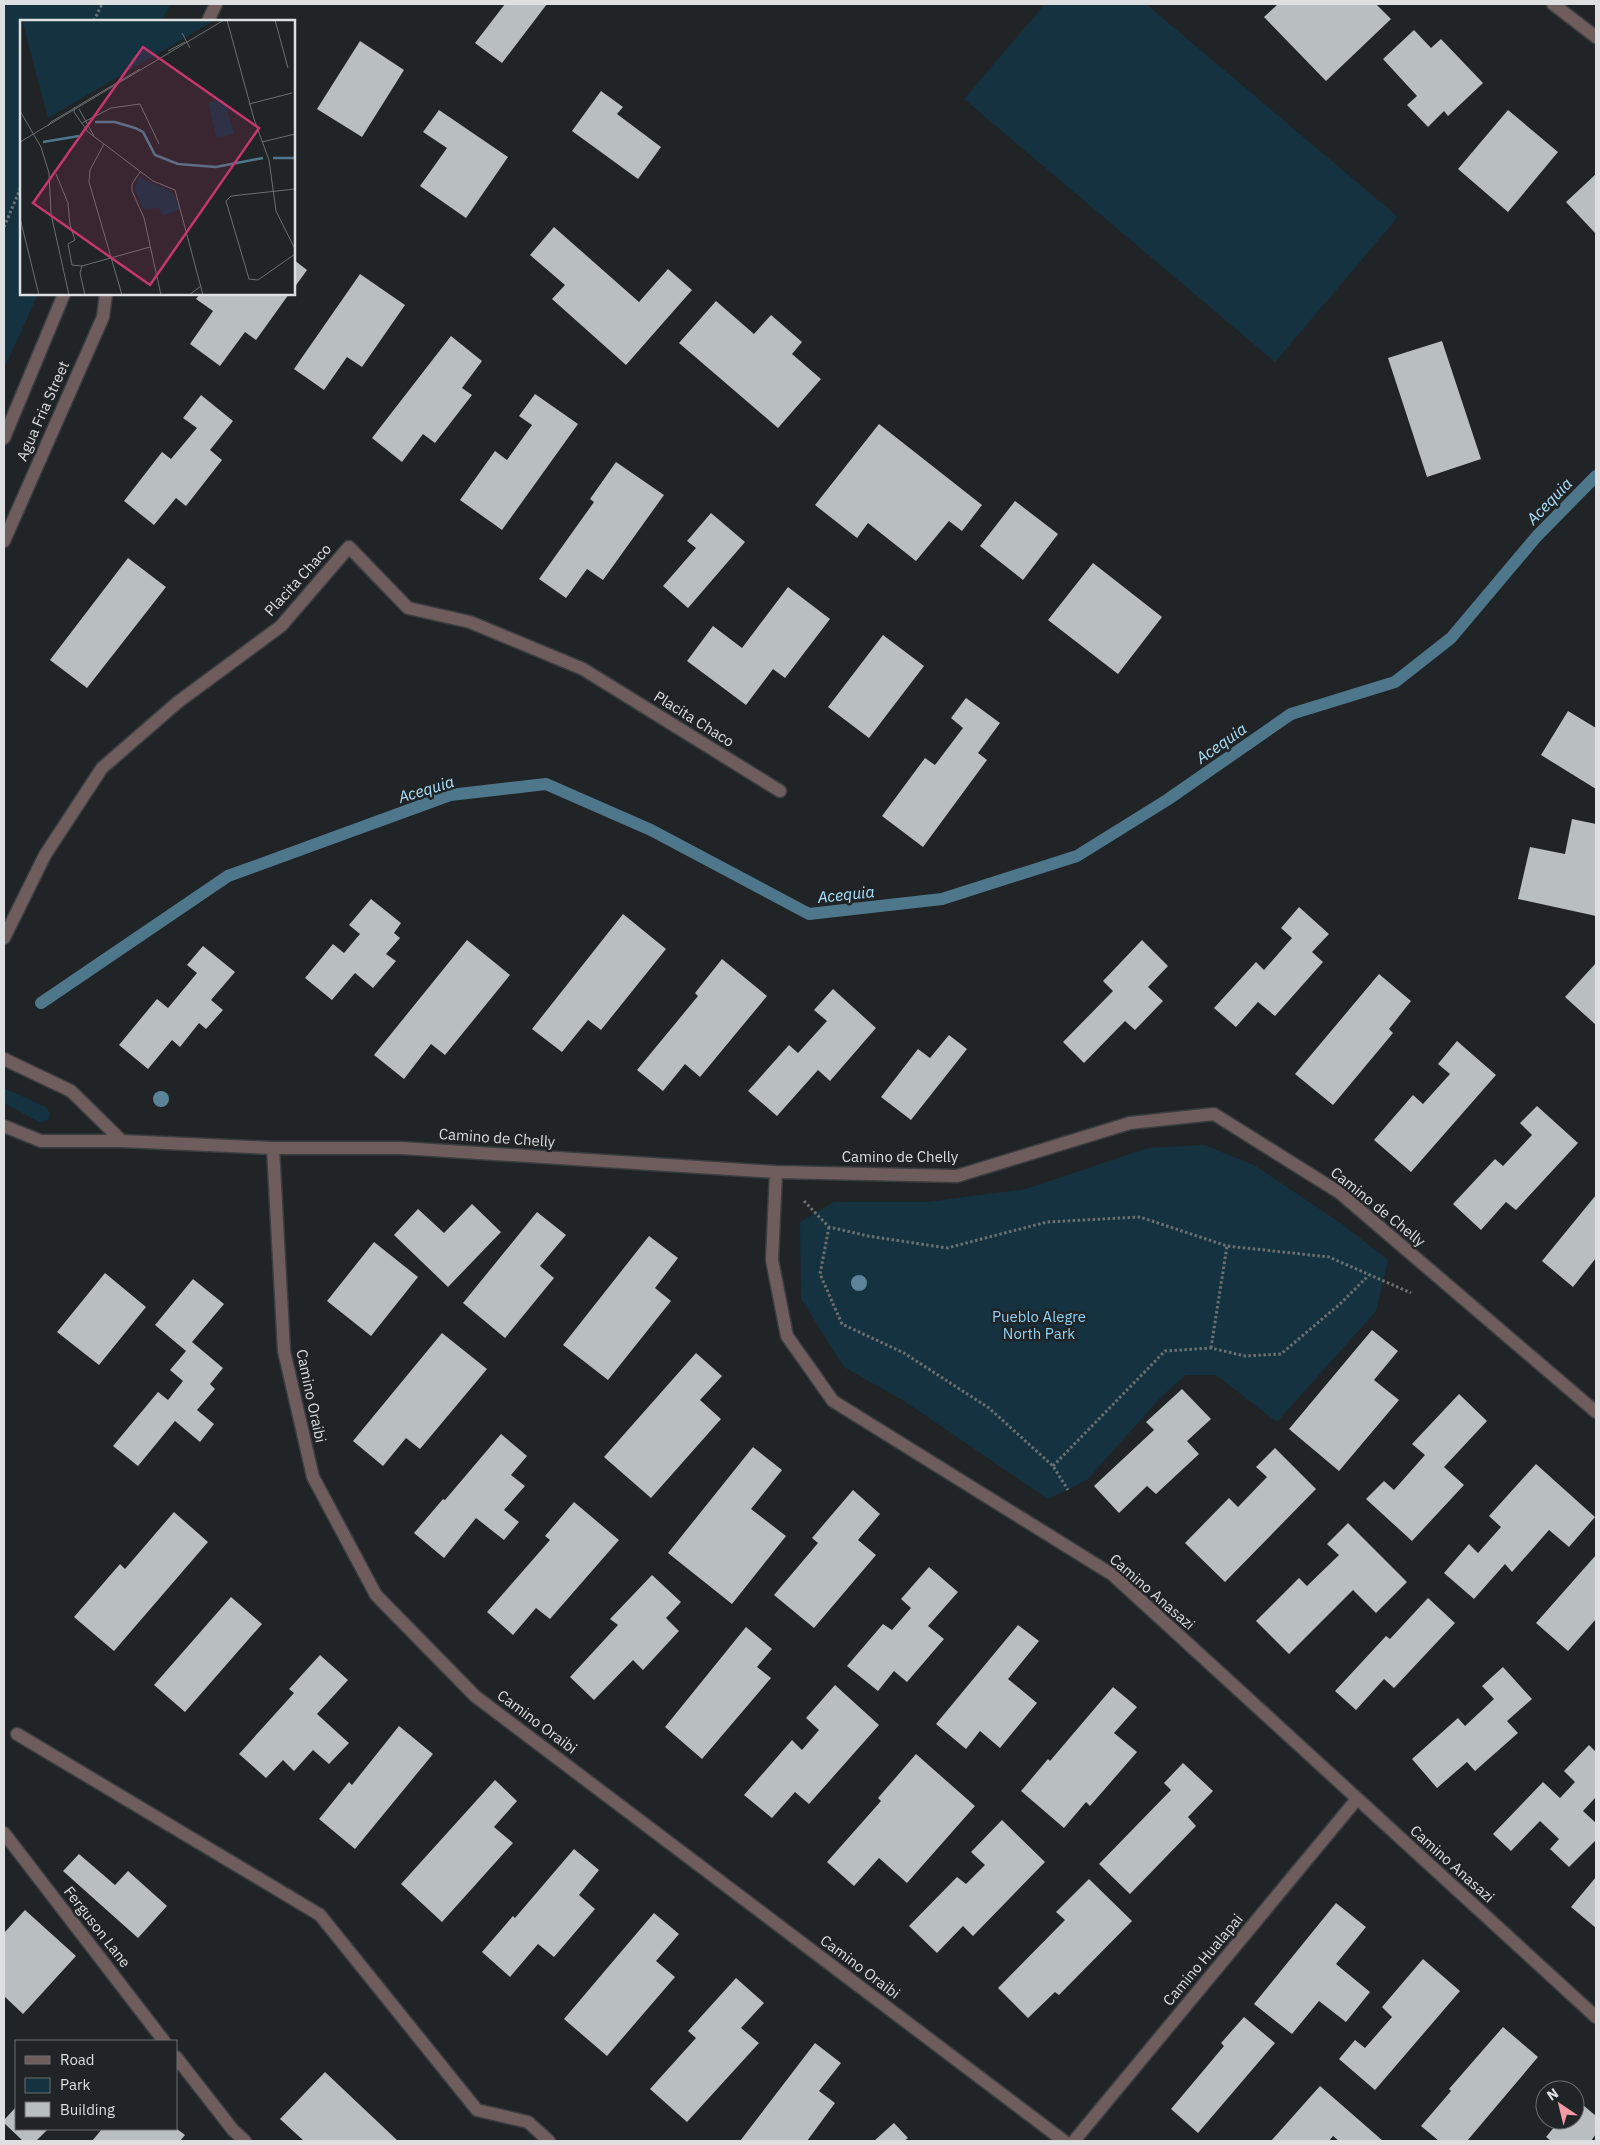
<svg xmlns="http://www.w3.org/2000/svg" width="1600" height="2145" viewBox="0 0 1600 2145" font-family="'IBM Plex Sans',sans-serif">
<style>
.green{fill:#153240}
.lines{fill:none;stroke-linecap:round;stroke-linejoin:round}
.stream{stroke:#4e778b;stroke-width:12}
.building{fill:#b9bec0}
.service-casing{stroke:#3a3e40;stroke-width:15}
.minor-casing{stroke:#3a3e40;stroke-width:15}
.tertiary-casing{stroke:#3a3e40;stroke-width:15}
.path{stroke:#6d7071;stroke-width:3;stroke-dasharray:2.5 2.5;stroke-linecap:butt}
.service{stroke:#6f5c5d;stroke-width:12}
.minor{stroke:#6f5c5d;stroke-width:12}
.tertiary{stroke:#6f5c5d;stroke-width:12}
.tree{fill:#5c8499}
.labels{text-anchor:middle;stroke-width:5;stroke-linejoin:round;paint-order:stroke}
.street-label{font-size:15px;fill:#dddfe0;stroke:#202426}
.park-label{font-size:15px;fill:#8ed3f7;stroke:#202426}
.water-label{font-size:16px;font-style:italic;fill:#abe1fd;stroke:#202426}
.inset-river{fill:none;stroke:#4e778b;stroke-width:2.5}
.inset-road{fill:none;stroke:#6c6f70;stroke-width:1}
.view{fill:#c6366f;fill-opacity:0.15;stroke:#c6366f;stroke-width:2.5}
.inset-edge{fill:none;stroke:#dddfe0;stroke-width:2.5}
</style>
<rect width="100%" height="100%" fill="#202426"/>
<path class="green" d="M4 4H170L162 21H21V294H38L4 369Z
M1045 4H1146L1398 217 1275 362 964 99Z
M4 1088 46 1107 50 1113 49 1119 41 1123 4 1103Z
M1204 1145 1254 1165 1342 1224 1388 1260 1376 1311 1277 1422 1216 1375H1186L1161 1397 1087 1480 1048 1499 904 1401 844 1367 801 1299 800 1222 834 1202H927L1026 1189 1148 1148Z"/>
<g class="lines">
<path class="stream" d="M41 1003 228 876 450 795 546 784 651 830 809 914 942 899 1077 856 1167 800 1291 714 1395 682 1451 638 1537 536 1596 476"/>
</g>
<path class="building" d="M505 4H547L502 63 475 43Z
M1278 4H1376L1391 19 1326 81 1264 17Z
M1414 30 1431 48 1441 39 1483 83 1448 116 1444 111 1428 127 1407 105 1417 96 1383 59Z
M360 41 404 70 362 137 317 109Z
M601 91 623 107 617 114 661 147 638 179 572 131Z
M439 110 508 157 466 218 420 186 447 148 423 132Z
M1508 110 1558 152 1508 212 1458 169Z
M1596 174V234L1566 202Z
M554 227 639 302 668 269 692 290 626 365 552 299 565 285 530 255Z
M294 260 307 270 294 288Z
M360 274 405 305 362 367 347 357 324 390 294 369Z
M200 294H289L256 340 245 332 220 366 190 344 213 311 196 299Z
M716 301 754 334 771 315 802 342 792 354 821 379 778 428 679 343Z
M451 336 482 361 462 388 472 395 435 443 423 434 402 462 372 438Z
M1442 341 1481 459 1427 477 1388 358Z
M535 394 578 424 502 530 460 500 495 451 507 460 532 425 519 416Z
M201 395 233 421 210 450 222 460 186 506 176 498 154 525 124 501 162 452 171 459 197 428 183 418Z
M879 424 982 505 962 531 949 521 916 561 868 523 857 538 815 505Z
M616 462 664 495 603 580 587 569 566 598 539 579 594 502 590 499Z
M1015 501 1058 534 1023 580 980 546Z
M711 513 745 542 688 608 663 586 696 548 687 541Z
M128 558 166 587 87 688 50 660Z
M1093 563 1162 617 1118 674 1048 620Z
M788 587 830 619 785 678 773 669 746 705 687 661 713 626 742 648Z
M883 635 924 666 869 738 828 707Z
M966 698 1000 723 978 753 987 760 923 847 882 816 925 758 935 765 963 728 951 718Z
M1568 711 1596 728V789L1541 755Z
M1572 819 1596 824V916L1518 899 1530 847 1565 854Z
M371 899 401 923 394 933 400 938 386 954 396 961 373 988 355 973 332 1000 305 978 333 944 344 953 360 934 349 925Z
M1299 907 1329 934 1312 952 1323 962 1275 1016 1258 1002 1236 1027 1214 1008 1256 962 1264 970 1292 938 1281 928Z
M623 914 666 949 601 1030 588 1020 562 1052 532 1029Z
M467 940 510 975 445 1055 431 1044 404 1079 374 1055Z
M1142 940 1168 966 1148 987 1163 1001 1135 1030 1125 1021 1084 1063 1063 1042 1113 991 1103 981Z
M203 946 235 972 211 1000 223 1010 206 1029 199 1023 180 1047 172 1040 148 1069 119 1045 157 999 168 1008 197 973 187 965Z
M722 959 767 996 700 1077 685 1064 663 1091 637 1070 698 996 695 993Z
M1596 963V1025L1565 997Z
M1379 974 1411 1001 1389 1029 1393 1033 1333 1105 1295 1074Z
M833 989 876 1028 830 1081 818 1070 777 1116 748 1091 789 1045 798 1053 827 1021 814 1010Z
M949 1035 967 1049 911 1120 881 1097 918 1049 930 1058Z
M1457 1041 1496 1075 1411 1172 1374 1140 1413 1095 1423 1104 1450 1074 1438 1064Z
M1537 1106 1578 1143 1516 1210 1506 1202 1481 1230 1453 1204 1495 1159 1503 1166 1532 1135 1520 1123Z
M1596 1195V1258L1573 1287 1542 1261Z
M472 1204 501 1232 448 1287 394 1235 418 1209 444 1233Z
M537 1212 566 1235 540 1266 554 1278 505 1338 463 1303Z
M649 1236 678 1258 655 1288 671 1301 608 1380 563 1345Z
M374 1242 418 1277 371 1336 327 1301Z
M105 1273 146 1307 99 1365 57 1332Z
M193 1279 224 1304 192 1342 223 1368 210 1384 215 1389 197 1410 214 1424 200 1442 175 1421 138 1466 113 1446 158 1392 168 1400 183 1381 170 1370 186 1351 155 1325Z
M1372 1330 1398 1351 1374 1380 1399 1400 1339 1471 1289 1429Z
M442 1333 487 1369 420 1449 406 1438 383 1466 353 1441Z
M696 1353 722 1376 700 1400 721 1419 651 1498 604 1457Z
M1182 1389 1211 1419 1187 1441 1199 1454 1156 1494 1147 1486 1119 1513 1094 1486 1154 1430 1146 1422Z
M1459 1394 1487 1421 1444 1467 1464 1485 1412 1541 1366 1499 1384 1481 1394 1490 1425 1455 1412 1444Z
M501 1434 527 1456 511 1475 525 1486 504 1510 519 1522 504 1540 476 1518 444 1558 414 1533 443 1499 445 1500Z
M753 1447 782 1470 751 1509 786 1536 732 1604 668 1553Z
M1275 1448 1316 1489 1225 1582 1185 1543 1229 1498 1238 1507 1267 1477 1256 1467Z
M1536 1464 1595 1517 1569 1547 1549 1530 1512 1572 1505 1564 1474 1599 1444 1573 1469 1544 1478 1553 1501 1527 1489 1516Z
M853 1490 880 1514 858 1540 876 1555 814 1628 774 1595 818 1543 812 1538Z
M574 1502 619 1540 550 1619 536 1608 513 1635 487 1612 550 1540 545 1536Z
M174 1512 208 1542 114 1651 74 1617 120 1564 125 1569Z
M1348 1523 1407 1582 1376 1613 1353 1590 1289 1654 1256 1621 1299 1578 1307 1586 1339 1555 1327 1544Z
M1596 1555V1619L1568 1651 1536 1623Z
M929 1567 958 1592 928 1626 944 1639 907 1682 894 1671 878 1691 847 1666 883 1624 892 1630 911 1608 901 1599Z
M652 1575 681 1602 666 1618 679 1631 643 1670 633 1660 594 1700 570 1677 618 1625 610 1619Z
M231 1597 262 1624 185 1712 154 1685Z
M1428 1598 1455 1623 1394 1688 1384 1679 1356 1710 1335 1691 1386 1636 1390 1639Z
M1018 1625 1039 1641 1008 1679 1037 1703 1000 1748 980 1731 966 1749 936 1724Z
M746 1627 772 1649 757 1667 771 1678 702 1759 665 1727Z
M320 1655 348 1680 317 1714 349 1743 329 1764 313 1750 294 1771 283 1760 266 1778 239 1754 294 1693 289 1689Z
M1503 1667 1532 1699 1507 1721 1518 1733 1475 1771 1467 1762 1437 1788 1412 1759 1458 1718 1465 1726 1494 1699 1482 1686Z
M835 1685 879 1725 809 1804 795 1792 772 1818 744 1795 792 1740 802 1750 819 1730 806 1718Z
M1113 1687 1137 1707 1114 1733 1137 1752 1090 1806 1086 1802 1064 1828 1021 1791 1048 1759 1050 1761Z
M399 1726 433 1754 355 1849 319 1819 349 1782 352 1785Z
M1589 1745 1596 1752V1797L1583 1811 1596 1823V1840L1569 1867 1550 1849 1559 1839 1540 1821 1511 1851 1493 1834 1543 1782 1560 1798 1575 1782 1564 1771Z
M916 1754 975 1806 907 1883 879 1858 854 1886 827 1862 881 1801 878 1798Z
M1183 1763 1213 1791 1188 1817 1196 1826 1130 1894 1099 1864 1171 1790 1164 1783Z
M495 1780 517 1801 494 1827 513 1843 442 1922 401 1884Z
M1002 1820 1045 1862 973 1936 963 1926 937 1953 909 1926 957 1877 966 1884 985 1865 971 1852Z
M574 1849 599 1870 579 1895 595 1909 554 1957 538 1944 510 1977 482 1952 513 1916 515 1918Z
M79 1854 115 1885 128 1871 167 1906 138 1938 63 1871Z
M1596 1877V1928L1571 1907Z
M1089 1879 1132 1921 1059 1995 1055 1992 1028 2018 998 1988 1065 1920 1056 1912Z
M1336 1903 1366 1927 1336 1964 1370 1992 1346 2022 1319 2001 1292 2034 1254 2004Z
M25 1910 76 1956 23 2014 4 1996V1933Z
M654 1913 679 1934 656 1961 675 1977 607 2056 564 2019Z
M1423 1959 1460 1991 1375 2090 1339 2059 1355 2040 1365 2048 1392 2017 1382 2007Z
M736 1978 764 2003 741 2028 759 2043 687 2122 650 2089 696 2038 688 2031Z
M1244 2017 1275 2043 1198 2133 1171 2109 1224 2046 1221 2043Z
M1503 2027 1538 2057 1467 2141H1439L1421 2126 1451 2091 1449 2089Z
M815 2043 841 2063 819 2091 835 2103 807 2141H740Z
M325 2072 398 2141H304L280 2119Z
M1320 2086 1383 2141H1339L1333 2136 1329 2141H1271Z
M1577 2100 1596 2116V2134L1591 2141H1551L1546 2137 1560 2120H1575V2102Z
M16 2107V2129H48L36 2141H23L4 2123V2120Z
M894 2123 908 2138 904 2141H874Z
M102 2129H177L185 2135 180 2141H92Z"/>
<g class="lines">
<g class="service-casing">
<path id="service" d="M17 1734 320 1915 477 2110 528 2122 549 2141"/>
</g>
<g class="minor-casing">
<path id="minor" d="M4 938 45 855 102 768 178 702 281 626 349 547 408 608 470 622 583 669 780 791
M4 1059 71 1091 122 1141
M4 1126 41 1141H122L273 1148H401L776 1172 957 1176 1130 1123 1214 1114 1340 1193 1596 1412
M273 1148 284 1351 313 1477 376 1595 475 1696 1064 2141
M776 1172 772 1260 787 1336 833 1401 1113 1575 1596 2017
M4 1833 164 2041
M176 2057 233 2130 245 2141
M1074 2141 1357 1799"/>
</g>
<g class="tertiary-casing">
<path id="tertiary" d="M1553 4 1596 37
M208 21 216 4
M4 438 64 294
M4 541 103 317 106 294"/>
</g>
<path class="path" d="M94 21 102 4
M4 227 21 187
M804 1201 829 1227 868 1236 947 1248 1047 1222 1140 1217 1227 1246 1329 1257 1411 1293
M829 1227 820 1274 842 1324 904 1353 989 1408 1053 1466 1068 1490
M1211 1348 1227 1246
M1053 1466 1165 1351 1211 1348 1245 1356 1281 1354 1341 1303 1369 1275"/>
<use href="#service" class="service"/>
<use href="#minor" class="minor"/>
<use href="#tertiary" class="tertiary"/>
</g>
<g class="tree">
<circle cx="161" cy="1099" r="8"/>
<circle cx="859" cy="1283" r="8"/>
</g>
<g class="labels">
<g class="street-label">
<text transform="translate(43 411) rotate(-66)" y="5">Agua Fria Street</text>
<text transform="translate(298 580) rotate(-48)" y="5">Placita Chaco</text>
<text transform="translate(694 719) rotate(32)" y="5">Placita Chaco</text>
<text transform="translate(497 1138) rotate(4)" y="5">Camino de Chelly</text>
<text x="900" y="1162">Camino de Chelly</text>
<text transform="translate(1378 1207) rotate(39)" y="5">Camino de Chelly</text>
<text transform="translate(311 1396) rotate(78)" y="5">Camino Oraibi</text>
<text transform="translate(1152 1592) rotate(41)" y="5">Camino Anasazi</text>
<text transform="translate(537 1722) rotate(37)" y="5">Camino Oraibi</text>
<text transform="translate(1452 1864) rotate(42)" y="5">Camino Anasazi</text>
<text transform="translate(97 1927) rotate(52)" y="5">Ferguson Lane</text>
<text transform="translate(1203 1960) rotate(-50)" y="5">Camino Hualapai</text>
<text transform="translate(860 1967) rotate(37)" y="5">Camino Oraibi</text>
</g>
<g class="park-label">
<text x="1039" y="1322">Pueblo Alegre<tspan x="1039" dy="17">North Park</tspan></text>
</g>
<g class="water-label">
<text transform="translate(1549 501) rotate(-46)" y="6">Acequia</text>
<text transform="translate(1221 743) rotate(-35)" y="6">Acequia</text>
<text transform="translate(426 789) rotate(-17)" y="6">Acequia</text>
<text transform="translate(846 894) rotate(-6)" y="6">Acequia</text>
</g>
</g>
<g transform="translate(20 20)">
<rect width="275" height="275" fill="#202426"/>
<path d="M2 0H195L28 98ZM204 79 214 114 197 118 188 83ZM119 157 152 172 160 189 143 196 139 188 123 189 115 169Z" fill="#153240"/>
<path class="inset-river" d="M75 102H95L115 108 123 112 135 135 158 144 196 147 243 138M23 122 59 116M253 138H275"/>
<path class="inset-road" d="M207 0 234 99 249 140 256 191 275 229M255 0 268 48M162 13 170 28M148 31 165 22M229 84 272 73M55 87 54 92 68 112 133 161 155 170 183 275M59 89 74 116M0 91 21 127 29 153 31 194 49 275M62 103 91 88 120 84 139 124M28 106 31 102 120 49M0 122 204 0M242 122 275 114M84 124 70 150 69 162 102 275M120 152 112 164V171L124 198 141 275M36 154 48 183 50 205 55 220 48 224 52 245 62 246M275 169 211 176 206 181 229 259 238 260 275 234M0 198 19 275M65 275 60 253 62 246 130 227M169 275 181 266"/>
<path class="view" d="M123 27 239 108 130 265 13 183Z"/>
<rect width="275" height="275" class="inset-edge"/>
</g>
<rect width="1600" height="2145" fill="none" stroke="#dddfe0" stroke-width="10"/>
<rect x="15" y="2040" width="162" height="90" fill="#202426" stroke="#6c6f70"/>
<rect x="25" y="2056" width="25" height="8" fill="#6f5c5d" stroke="#6c6f70"/>
<text x="60" y="2065" font-size="15" fill="#dddfe0">Road</text>
<rect x="25" y="2078" width="25" height="15" fill="#153240" stroke="#6c6f70"/>
<text x="60" y="2090" font-size="15" fill="#dddfe0">Park</text>
<rect x="25" y="2102" width="25" height="15" fill="#b9bec0" stroke="#6c6f70"/>
<text x="60" y="2115" font-size="15" fill="#dddfe0">Building</text>
<g transform="translate(1560 2105) rotate(325)"><circle r="24" fill="#202426" stroke="#6c6f70"/>
<path d="M0-4L9 19L0 12L-9 19Z" fill="#f49aa3"/>
<text y="-8" font-size="14" font-weight="bold" text-anchor="middle" fill="#dddfe0">N</text>
</g>
</svg>
